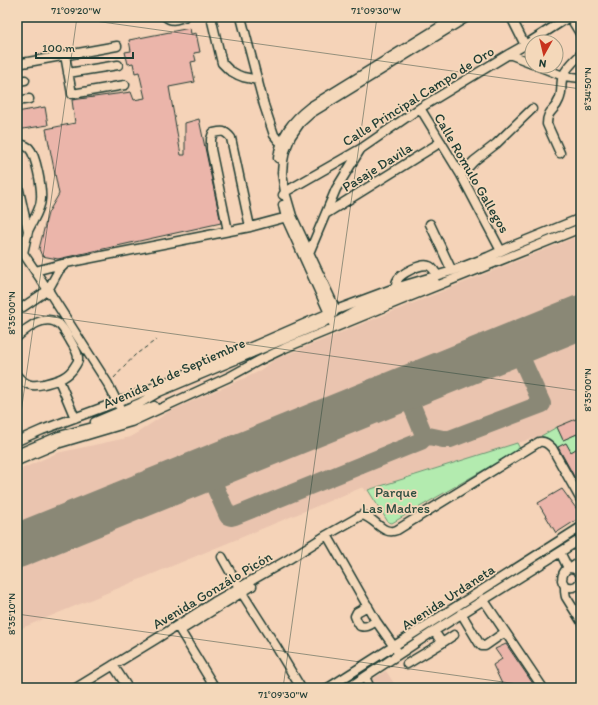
<svg xmlns="http://www.w3.org/2000/svg" width="598" height="705" viewBox="0 0 598 705" font-family="Itim,sans-serif">
<style>
.built{fill:#eac4af}
.green{fill:#b3ebaf;stroke:#699472}
.lines{fill:none;stroke-linecap:round;stroke-linejoin:round}
.taxiway{stroke:#8a8876;stroke-width:18}
.runway{stroke:#8a8876;stroke-width:44}
.building{fill:#ebb5aa;stroke:#1f3d34}
.minor-casing{stroke:#1f3d34;stroke-width:11}
.path{stroke:#1f3d34;stroke-width:1;stroke-dasharray:4 3;stroke-linecap:butt}
.minor{stroke:#f4d8ba;stroke-width:8}
.ticks{fill:none;stroke:#1f3d34;stroke-width:1;stroke-opacity:0.45}
.labels{text-anchor:middle;stroke-width:3.5;stroke-linejoin:round;paint-order:stroke}
.street-label{font-size:14px;fill:#1f3d34;stroke:#f4d8ba}
.park-label{font-size:14px;fill:#2e4e40;stroke:#f4d8ba}
.neatline{fill:none;stroke:#1f3d34;stroke-width:1.5}
.ticks-label{font-size:10px;text-anchor:middle;fill:#1f3d34}
</style>
<rect width="100%" height="100%" fill="#f5d3b8"/>
<filter id="ink" filterUnits="userSpaceOnUse"><feTurbulence type="fractalNoise" baseFrequency=".025" numOctaves="2"/><feDisplacementMap in="SourceGraphic" scale="8" xChannelSelector="R" yChannelSelector="G"/><feConvolveMatrix kernelMatrix="1 2 1 2 8 2 1 2 1" color-interpolation-filters="sRGB"/></filter>
<g filter="url(#ink)">
<path class="built" d="M581 235V488L579 489 550 442 545 437 541 436 537 437 365 491 363 487 17 630V471L57 453 131 437 170 411 256 373 276 359Z
M386 671 397 688H358Z"/>
<path class="green" d="M557 427 563 440 577 434 581 441V446L571 452 566 443 555 449 547 438 541 436Z
M517 443 520 449 392 523 388 522 368 490Z"/>
<g class="lines">
<path class="taxiway" d="M424 435 443 439H450L542 404 515 344
M207 469 228 516 231 517 235 516 421 441 423 439 424 435 405 389"/>
<path class="runway" d="M17 546 581 317"/>
</g>
<path class="building" d="M190 28 191 34 196 33 200 52 194 53 196 61 191 62 195 82 169 87 181 155H185V123L199 119 221 223 58 259 42 256 39 249 48 213 59 194 46 129 75 123 72 100 131 92 134 100 145 98 139 72 135 73 133 63 128 64 125 52 131 51 129 40Z
M45 107 48 125 17 130V112Z
M581 417V441L577 434 563 440 557 427Z
M566 443 571 452 581 446V489L558 447Z
M562 489 581 515V517L556 533 538 503Z
M506 644 536 688H504L493 665 502 659 495 649Z"/>
<g class="lines">
<g class="minor-casing">
<path id="minor" d="M166 17C172 22 177 19 184 17
M211 17 222 63 229 70 238 75 243 77 258 80
M241 17 264 105 274 135 278 140 282 143
M511 17 525 45
M570 17 581 35
M509 54 532 63
M65 55 72 94 125 85
M17 64 117 46
M538 66 563 76 581 78
M68 73 118 65
M17 81 25 80
M17 101 29 99
M420 108 461 175 501 251
M17 144C21 144 25 145 29 148 36 155 42 188 41 199 41 209 32 222 28 231
M560 153 547 124C547 110 555 111 559 100 563 92 560 83 563 76 566 68 575 60 581 54
M278 158C281 135 292 121 310 107L456 17
M461 175 474 161 496 144 532 109
M17 181 28 231 23 253
M283 195 285 192 362 148 420 108 509 54 525 45 569 17
M283 205 286 218 329 313
M327 213 441 142
M430 224 452 271
M228 231 211 149V139L213 133C222 131 225 130 231 138L250 227
M17 244 48 290 108 384 119 406
M309 253 336 189 360 150
M35 271 66 263 250 227 291 216
M396 287C396 286 396 282 397 281 399 274 423 262 429 266 433 267 435 272 437 275
M23 307 48 290 59 270 66 263
M336 310 292 216 285 192 282 173 283 161 285 151 291 136 300 123 311 113 467 17
M333 324 354 312 404 291 435 282
M17 337C27 328 46 312 60 325 64 329 67 335 70 340 73 346 79 353 78 360 78 362 76 364 75 366 68 378 58 380 44 384 32 387 25 385 17 376
M59 380 75 418
M95 422 140 403 159 392 323 323 329 319 335 311
M17 441 42 430 128 398 258 344 336 310 392 289 452 271 488 257 512 246 581 218
M17 454 59 436 74 432 97 426 119 420 154 406
M17 461 57 444 131 422 229 377 260 360 285 348 409 297 581 228
M327 535 376 621 397 651
M560 552 568 568C587 567 584 593 565 586
M222 557 242 593 277 648 301 688
M568 568C564 571 562 575 562 580 563 584 564 583 565 587 565 591 565 594 566 597L581 621
M571 568 581 561
M483 599 543 688
M368 606 357 612 355 616 357 621 360 626C367 628 370 625 376 621
M461 613 479 643 482 646H485L505 632
M178 627 215 688
M181 630 252 586
M442 643 454 635
M407 664 442 643 434 631
M113 665 128 688
M365 677 370 688
M76 688 156 639 214 602 289 559 327 535 362 515C376 518 382 536 397 530L539 442C545 441 548 444 552 448L581 500
M328 688 581 527
M348 688 434 631 581 539"/>
</g>
<path class="path" d="M114 378 135 355 156 340"/>
<use href="#minor" class="minor"/>
</g>
</g>
<path class="ticks" d="M66 17 581 89M17 312 581 391M17 441 77 17M17 614 546 688M283 688 377 17"/>
<g class="labels">
<g class="street-label">
<text transform="translate(418 96) rotate(-32)" y="5">Calle Principal Campo de Oro</text>
<text transform="translate(377 167) rotate(-32)" y="5">Pasaje Davila</text>
<text transform="translate(472 173) rotate(60)" y="5">Calle Romulo Gallegos</text>
<text transform="translate(174 373) rotate(-24)" y="5">Avenida 16 de Septiembre</text>
<text transform="translate(212 590) rotate(-31)" y="5">Avenida Gonzálo Picón</text>
<text transform="translate(448 597) rotate(-33)" y="5">Avenida Urdaneta</text>
</g>
<g class="park-label">
<text x="396" y="497">Parque<tspan x="396" dy="16">Las Madres</tspan></text>
</g>
</g>
<rect width="598" height="705" fill="none" stroke="#f4d8ba" stroke-width="44"/>
<g transform="translate(544 54) rotate(188)"><circle r="19" fill="#f4d8ba" stroke="#9f9a84"/>
<path d="M0-3L7 15L0 10L-7 15Z" fill="#c8321e"/>
<text y="-6" font-size="11" font-weight="bold" text-anchor="middle" fill="#1f3d34">N</text>
</g>
<path d="M36 52v6h97v-6" fill="none" stroke="#1f3d34" stroke-width="2"/>
<text x="42" y="52" font-size="12" fill="#1f3d34" stroke="#f4d8ba" stroke-width="3" paint-order="stroke">100 m</text>
<rect x="22" y="22" width="554" height="661" class="neatline"/>
<g class="ticks-label">
<text x="76" y="14">71°09'20"W</text>
<text x="376" y="14">71°09'30"W</text>
<text transform="translate(587 89) rotate(-90)" y="4">8°34'50"N</text>
<text transform="translate(11 313) rotate(-90)" y="4">8°35'00"N</text>
<text transform="translate(587 390) rotate(-90)" y="4">8°35'00"N</text>
<text transform="translate(11 614) rotate(-90)" y="4">8°35'10"N</text>
<text x="283" y="698">71°09'30"W</text>
</g>
</svg>
